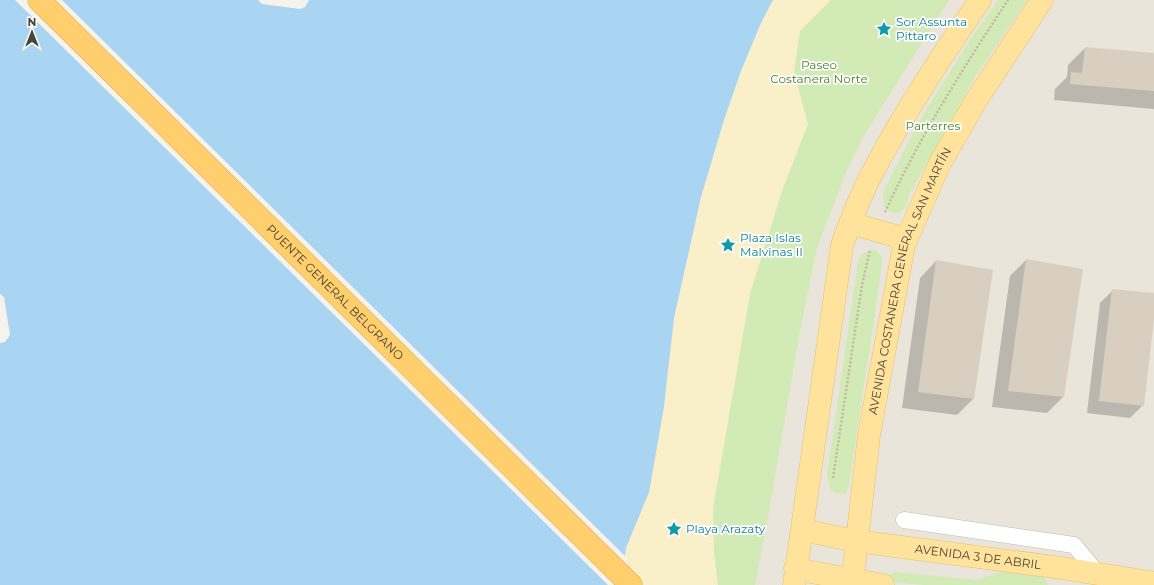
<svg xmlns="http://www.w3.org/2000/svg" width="1154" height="585" viewBox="0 0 1154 585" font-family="Montserrat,sans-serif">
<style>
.residential{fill:#eae5da}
.green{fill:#d2eab5}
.sand{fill:#f9efc9}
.water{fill:#a9d4f2}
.pier{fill:#f6f3ec}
.shadow{fill:#0003}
.building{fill:#d8cfc1}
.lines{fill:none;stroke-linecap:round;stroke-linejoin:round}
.street-casing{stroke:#c2bbae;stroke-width:17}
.primary-casing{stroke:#e6c16a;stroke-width:23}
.highway-casing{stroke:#e0a43c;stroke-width:23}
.path{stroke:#c4b79f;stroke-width:2.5;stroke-dasharray:2 2;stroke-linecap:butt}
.street{stroke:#fff;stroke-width:16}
.primary{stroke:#ffe39c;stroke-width:22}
.highway{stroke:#ffcf6e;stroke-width:22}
.labels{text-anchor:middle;stroke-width:3.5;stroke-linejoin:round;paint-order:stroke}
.culture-label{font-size:12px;fill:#0d838f;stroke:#fff;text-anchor:start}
.park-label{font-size:12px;fill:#4a7f2a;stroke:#fff}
.street-label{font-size:12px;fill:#4b4439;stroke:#fff}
</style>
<rect width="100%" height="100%" fill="#f6f3ec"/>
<path class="residential" d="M773 0H1154V585H621L664 406Z"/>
<path class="green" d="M773 0H949L866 132 847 170 817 248 800 331 767 522 755 585H621L664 406Z
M998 0H1027L975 77 909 195 906 206 899 213 890 212 884 207 883 197 885 188 921 118 970 40Z
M871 250H876L882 257V266L849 485 846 494 835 493 831 490 827 475 858 261 862 254Z
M1005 570C1018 571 1044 569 1048 585H923L893 582 889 578V575L894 572 977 580Z"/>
<path class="sand" d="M773 0H831L800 31 794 72 808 124 782 191 750 294 713 509 714 551 718 585H621L626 548 649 492 664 406 674 318 701 197 724 120 741 71 761 23Z"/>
<path class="water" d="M0 0H773L761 23 741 71 724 120 701 197 674 318 664 406 649 492 626 548 621 585H0Z"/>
<path class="pier" d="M15 0H62L627 558 623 585H608Z
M258 0H309L305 7 300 9 262 4Z
M0 294 4 297 10 335 5 342 0 343Z"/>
<path class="shadow" d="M1085 48 1154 54V109L1054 100 1055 89 1067 77 1068 65Z
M1026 260 1063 397 1047 413 992 407 1010 276Z
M936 261 973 399 957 415 902 408 920 278Z
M1113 290 1154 294V311L1143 405 1130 418 1087 413 1100 303Z"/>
<path class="building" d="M1085 47 1154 53V91L1070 84 1071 72 1082 73Z
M1026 259 1083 269 1064 397 1008 391Z
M936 260 993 270 974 399 918 392Z
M1112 289 1154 293V319L1144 406 1099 401Z"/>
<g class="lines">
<g class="street-casing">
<path id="street" d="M904 520 1074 545 1098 574"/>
</g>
<g class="primary-casing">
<g id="primary">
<path d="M850 223 906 239"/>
<path id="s1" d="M802 530 856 541 1062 568 1154 583"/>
<path d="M795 569 883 585"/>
<path d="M794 585 842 245C852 218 862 191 876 166 907 108 943 54 980 0"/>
<path id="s2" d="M852 585 869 435 904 245 940 163 977 99 1042 0"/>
</g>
</g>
<g class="highway-casing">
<g id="highway">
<path id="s3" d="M39 0 631 585"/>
</g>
</g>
<path class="path" d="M885 212C919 138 963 68 1008 0
M833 478 862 285 870 250"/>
<use href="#street" class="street"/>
<use href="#primary" class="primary"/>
<use href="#highway" class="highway"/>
</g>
<defs>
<g id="sight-bare" transform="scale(1.2)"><path d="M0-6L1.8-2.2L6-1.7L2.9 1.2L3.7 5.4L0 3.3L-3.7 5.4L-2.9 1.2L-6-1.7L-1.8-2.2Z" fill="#0f9aa8" stroke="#fff" stroke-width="2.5" paint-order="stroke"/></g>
</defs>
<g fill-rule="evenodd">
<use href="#sight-bare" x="884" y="29"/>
<use href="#sight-bare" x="728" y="245"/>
<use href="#sight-bare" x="674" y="529"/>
</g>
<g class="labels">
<g class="culture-label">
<text x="896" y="26">Sor Assunta<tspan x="896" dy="14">Pittaro</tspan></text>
<text x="740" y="242">Plaza Islas<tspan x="740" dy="14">Malvinas II</tspan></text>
<text x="686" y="533">Playa Arazaty</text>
</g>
<g class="park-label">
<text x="819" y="69">Paseo<tspan x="819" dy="14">Costanera Norte</tspan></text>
<text x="933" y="130">Parterres</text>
</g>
<g class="street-label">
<text dy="4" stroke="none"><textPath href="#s2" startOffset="311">AVENIDA COSTANERA GENERAL SAN MARTÍN</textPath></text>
<text dy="4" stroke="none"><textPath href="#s3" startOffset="416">PUENTE GENERAL BELGRANO</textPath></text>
<text dy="4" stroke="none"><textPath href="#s1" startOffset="178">AVENIDA 3 DE ABRIL</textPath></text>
</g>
</g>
<g transform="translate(32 32)" stroke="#ffffff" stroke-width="3" paint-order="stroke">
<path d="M0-3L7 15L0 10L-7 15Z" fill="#4b4439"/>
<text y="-6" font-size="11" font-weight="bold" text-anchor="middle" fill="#4b4439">N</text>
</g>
</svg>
